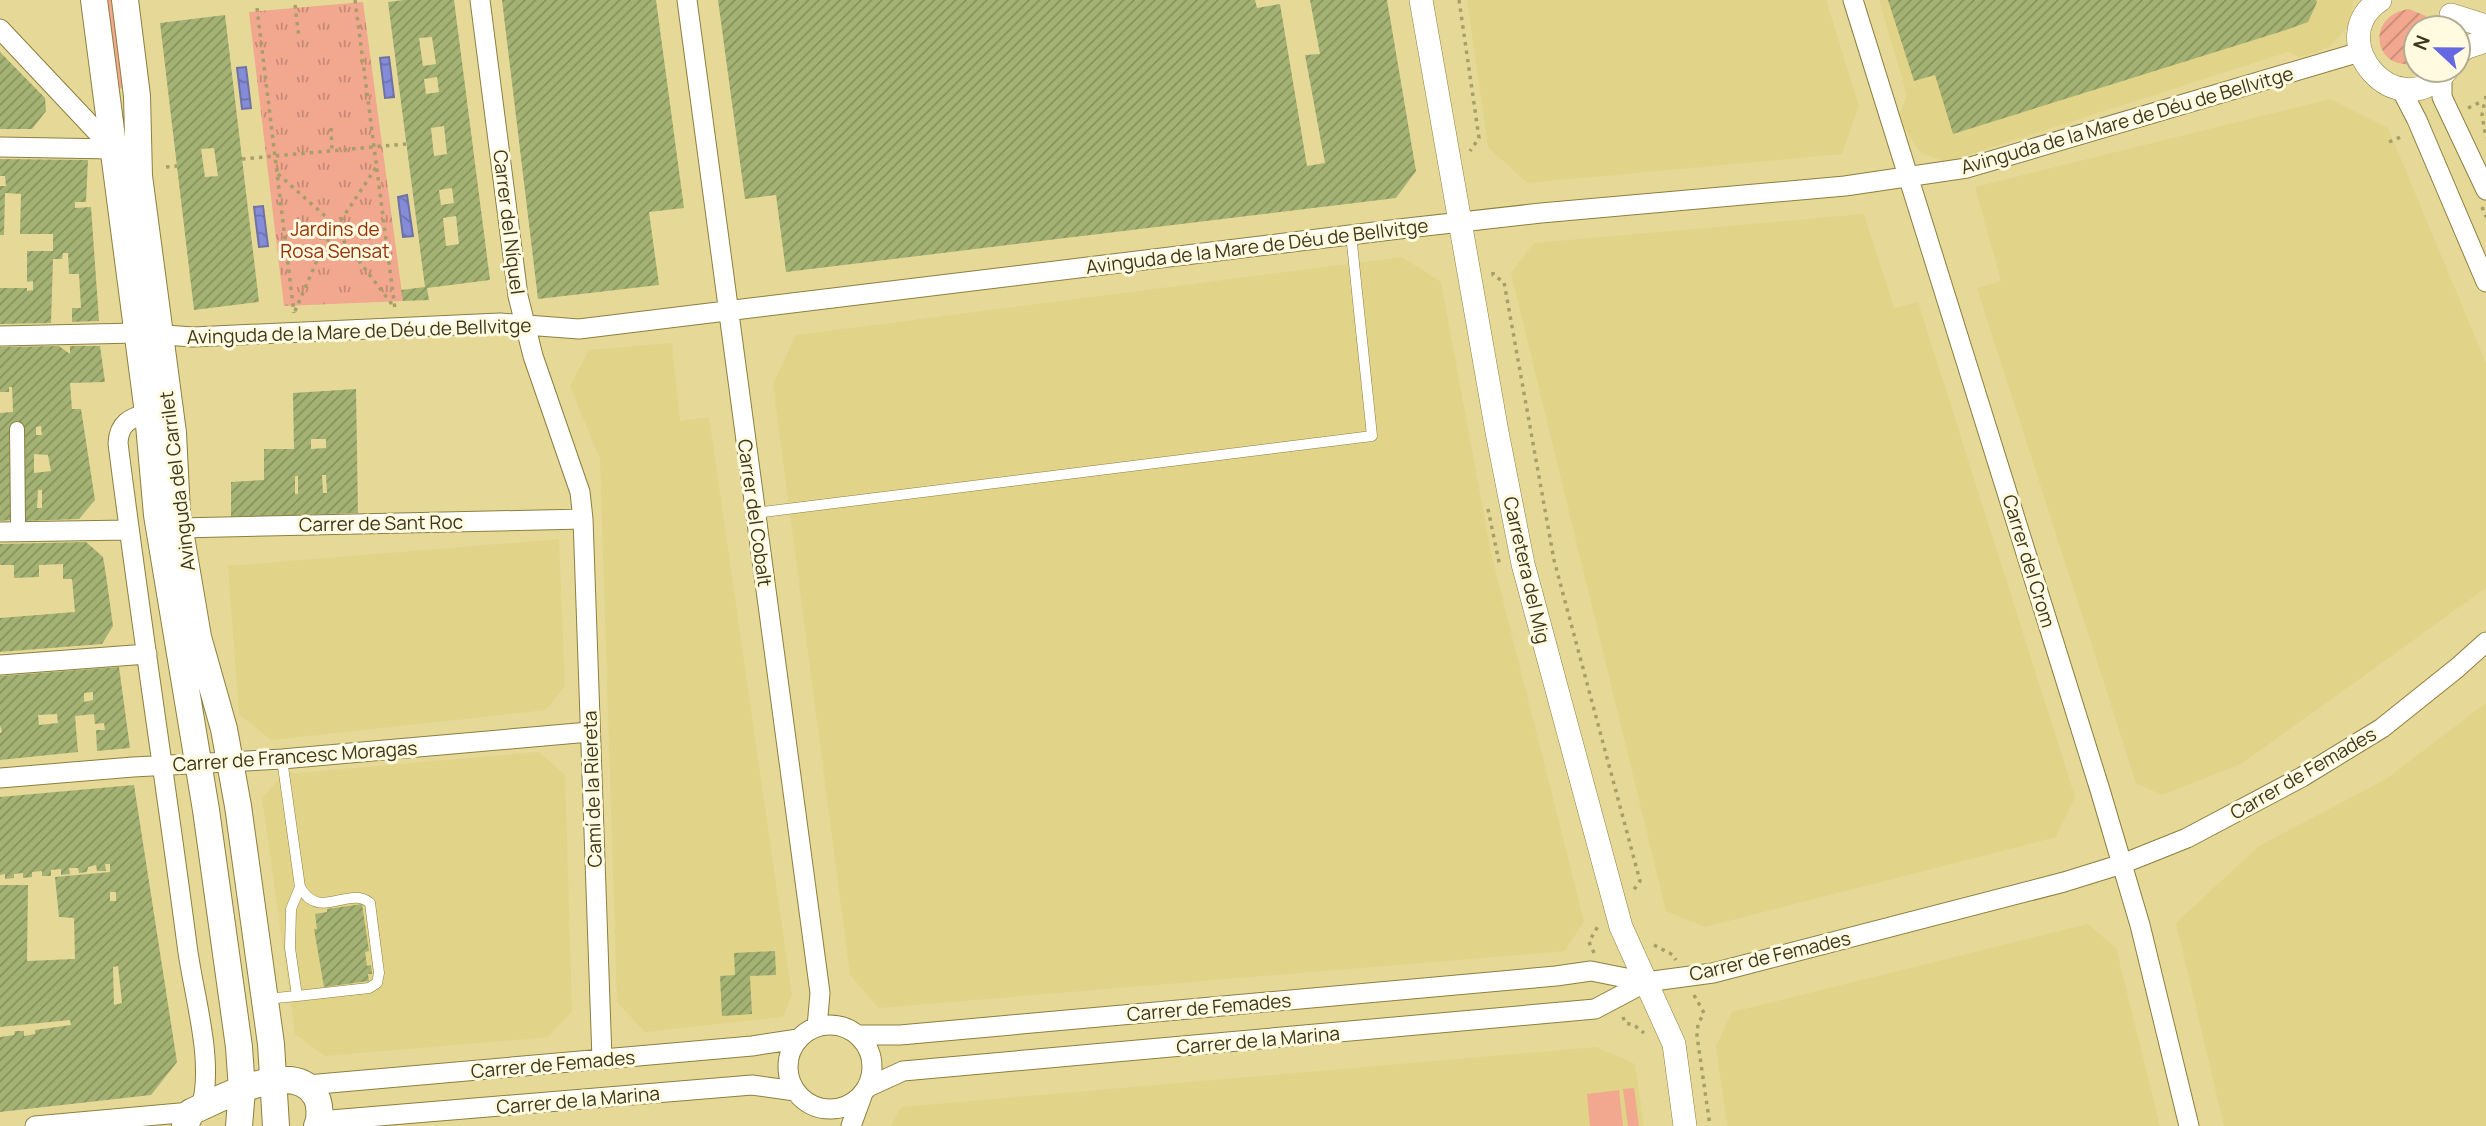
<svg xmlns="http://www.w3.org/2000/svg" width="2486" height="1126" viewBox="0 0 2486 1126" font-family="Manrope,sans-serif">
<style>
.built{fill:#e1d388}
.grass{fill:#f2a78f}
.park{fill:url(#park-tufts)}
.garden{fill:url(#garden-furrows)}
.water{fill:url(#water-waves);stroke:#6f72a0;stroke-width:2}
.building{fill:url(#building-hatch);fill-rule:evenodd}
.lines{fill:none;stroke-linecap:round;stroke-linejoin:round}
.service-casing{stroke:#8c7f3f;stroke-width:11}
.pedestrian-casing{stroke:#8c7f3f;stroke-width:16}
.minor-casing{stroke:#8c7f3f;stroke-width:21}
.tertiary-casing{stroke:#8c7f3f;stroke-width:24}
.secondary-casing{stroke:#8c7f3f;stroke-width:28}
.path{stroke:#a89e6a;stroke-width:3.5;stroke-dasharray:3.5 5;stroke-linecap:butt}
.service{stroke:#fff;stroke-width:10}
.pedestrian{stroke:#fff;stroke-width:14}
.minor{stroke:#fff;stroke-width:19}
.tertiary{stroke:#fff;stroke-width:23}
.secondary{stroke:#fff;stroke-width:26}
.labels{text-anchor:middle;stroke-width:6;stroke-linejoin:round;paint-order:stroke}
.street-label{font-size:19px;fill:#3d371c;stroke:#fffae0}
.park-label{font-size:19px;fill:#973005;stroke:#fffae0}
</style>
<defs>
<pattern id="park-tufts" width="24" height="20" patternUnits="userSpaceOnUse" patternTransform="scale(1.75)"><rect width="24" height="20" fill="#f2a78f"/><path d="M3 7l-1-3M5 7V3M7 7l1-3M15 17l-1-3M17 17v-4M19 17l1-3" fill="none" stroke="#c58974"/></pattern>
<pattern id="garden-furrows" width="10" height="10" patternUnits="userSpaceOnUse" patternTransform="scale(1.75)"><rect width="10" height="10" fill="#f2a78f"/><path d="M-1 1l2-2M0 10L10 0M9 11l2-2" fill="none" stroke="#c58974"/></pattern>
<pattern id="water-waves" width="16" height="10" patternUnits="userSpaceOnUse" patternTransform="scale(1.75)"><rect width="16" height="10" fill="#848cd9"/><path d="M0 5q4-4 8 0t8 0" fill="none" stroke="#6d73af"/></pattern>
<pattern id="building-hatch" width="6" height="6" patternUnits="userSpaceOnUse" patternTransform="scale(1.75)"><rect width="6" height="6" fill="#a4b273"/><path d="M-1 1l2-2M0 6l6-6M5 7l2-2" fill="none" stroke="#87925e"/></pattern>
</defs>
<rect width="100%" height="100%" fill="#e6d997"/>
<path class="built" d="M1467 0H1826L1859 106 1842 154 1527 183 1488 147Z
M1879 0H2353V1L2352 16 2348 27 2330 46 2317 52 2299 57 2288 52 1946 162 1921 153 1905 130 1900 114 1907 95Z
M2330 99 2388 128 2486 363V588L2241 764 2162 795 2136 783 1977 288 2001 281 1975 187Z
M1864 214 1894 308 1918 302 2075 797 2056 837 1705 927 1666 911 1511 273 1534 243Z
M1402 257 1441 282 1491 553 1584 921 1565 951 879 1008 850 975 773 384 796 335Z
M672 343 680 421 709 417 792 995 783 1017 645 1032 617 1002 600 459 570 386 589 350Z
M559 539 565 686 546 710 271 740 239 714 228 566Z
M2486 703V1126H2224L2176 923 2259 846 2386 779Z
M539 752 565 775 572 1011 548 1037 325 1056 295 1034 262 798 284 774Z
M2088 924 2116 948 2160 1126H1727L1716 1046 1732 1012Z
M1596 1047 1635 1064 1644 1126H891L901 1107Z"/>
<path class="grass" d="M105 0H113L124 88 116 89Z
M1634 1088 1639 1126H1628L1623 1089Z
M1619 1090 1623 1126H1590L1587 1094Z"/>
<path class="park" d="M363 2 403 301 284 306 249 12Z"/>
<path class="garden" d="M2409 9 2426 16 2433 28H2416V63C2375 73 2363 16 2409 9Z"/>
<path class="water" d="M389 57 394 97 385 98 380 58Z
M246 67 251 108 242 109 237 68Z
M407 195 413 236 403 237 398 197Z
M263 206 268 246 259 247 254 207Z"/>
<path class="building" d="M404 0H454L490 280 427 288 429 300 403 301 401 290 425 287 388 2ZM432 37 436 64 423 66 419 38ZM437 77 439 92 426 94 424 79ZM444 126 447 154 434 156 431 128ZM452 188 454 203 441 205 439 190ZM456 216 459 244 446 246 443 218Z
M502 0H656L684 208 649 212 659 285 538 299Z
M718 0H1255L1257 8 1280 4 1307 166 1325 163 1305 55 1320 54 1310 0H1387L1416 171 1396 198 786 272 776 195 745 199Z
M1888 0H2316L2317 2 2308 22 2286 30 1953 134 1935 75 1914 81Z
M225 15 259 302 194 310 160 23ZM214 148 218 176 205 177 201 149Z
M0 52 45 98 46 111 32 129H0Z
M0 159 88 160 86 202H75V208L91 207 99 321 72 322V308H81L79 274H69L68 253H63L62 259H53L51 323 0 324V288H27V291L33 290V281L27 282V251H53V234H20L21 194 5 193 4 235H0V186H6L5 176H0Z
M59 346 70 354V346H100L105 382 70 383 72 409H81L95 500 79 519 22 521 20 428H9L11 520 0 521V413L13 412 12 387H9V392H0V347ZM41 426 42 435H36V427ZM34 454 48 455 51 471 34 473ZM38 490H42V508H37Z
M356 389 358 513 231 517V482L264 480V449H294L293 393ZM311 439H326V448L311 449ZM322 475H326L327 493H323ZM295 476H298V494H295Z
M86 542 103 557 106 575 113 626 102 644 0 652V618L75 612 72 579H63V564L39 565V577L14 578V565H0V544Z
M119 667 130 748 97 751 96 730H105L104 723 95 724 94 714 75 716 78 752 0 760V733L2 732 0 725V676ZM93 692V700L84 702V693ZM57 714 58 723 39 725 38 715Z
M134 785 177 1062 151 1095 0 1112V1037L14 1035 15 1031H24V1036L35 1034V1030L71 1025 70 1020 0 1027V885H28L27 961 75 959 74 918 59 917 55 877 110 872V864H105L106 871H97L96 865 88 867 87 872 79 873 78 868H69L70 874 61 875V869L51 870V876H42V871L32 872V877L23 878V873L14 874V878L5 879V874L0 875V797ZM110 892H116V901H110ZM118 966 122 1003 114 1005 113 967Z
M362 904 369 951 365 952 367 966 371 965 372 974H368L369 981 324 987 314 929H317L315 914 327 912V909Z
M775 951 776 975 750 976 752 1014 722 1016 720 976 735 975 734 953Z"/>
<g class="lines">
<g class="service-casing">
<path id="service" d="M755 513 1372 436 1351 234
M297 996 369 988 377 983 379 973 370 903C350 885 319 922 300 887
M265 999 297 996 290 948 291 909 300 887 282 759"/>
</g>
<g class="pedestrian-casing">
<path id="pedestrian" d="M17 429 18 523"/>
</g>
<g class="minor-casing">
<path id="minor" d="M480 0 518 296 533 356 580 492 583 519 602 1059
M687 0 820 993 817 1027
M1853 0 2100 790 2140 925 2189 1126
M0 29 113 149
M2442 76V97L2486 190
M2401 89 2417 120 2486 282
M0 147 113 149 118 147
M0 336 137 333 193 337 500 323 579 329 1399 229 1541 213 1845 186 1967 168 2360 52
M148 413C130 418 119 423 118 443 139 611 165 777 187 945 193 994 215 1061 201 1108
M179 528 583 519
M0 532 129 530
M0 665 147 654
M0 778 133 767 282 759 589 732
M788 1067a42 42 0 1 1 84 0a42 42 0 1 1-84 0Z
M859 1035H900L1556 976 1591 971 1646 982 1713 973 2064 882 2122 864 2187 838 2302 777 2382 728 2457 668 2486 642
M307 1085 752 1046 798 1039
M868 1087 903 1071 1595 1009 1646 982
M319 1121 752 1085 795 1091
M35 1126 191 1112
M851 1126 862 1096"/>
</g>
<g class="tertiary-casing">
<path id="tertiary" d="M1421 0 1497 432 1523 564 1621 927 1674 1044 1685 1126
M2380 0C2321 40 2397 129 2447 70
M2451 15 2486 26
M2458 53 2467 47 2486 41"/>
</g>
<g class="secondary-casing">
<path id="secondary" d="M94 0 148 413 157 515 206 810 239 1047 242 1090 239 1126
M125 0 137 96 139 176 173 433 177 513 198 637 224 729 238 806 271 1044 276 1126
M185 1126 191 1112C219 1099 293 1058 315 1095 320 1102 321 1118 317 1126"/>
</g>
<path class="path" d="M355 0 395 309
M1459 0 1479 138 1470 151
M295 5 299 38
M257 8 294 313
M2486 96 2482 115 2486 138
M2468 108 2483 101
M331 128 332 151
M2389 142 2403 136
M242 159 406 144
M166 167 177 166
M278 174 324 215 394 307
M2482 207 2486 217
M1493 272V275L1504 282 1554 560 1640 881 1633 891
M295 311 322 249 377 166
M1488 509 1500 567
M1654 945 1673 955 1676 960
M1594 953 1589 942 1598 926
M1694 995 1704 1013 1698 1024 1697 1036 1710 1126
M1623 1017 1625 1023 1634 1025 1644 1033"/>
<use href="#service" class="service"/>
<use href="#pedestrian" class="pedestrian"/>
<use href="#minor" class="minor"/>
<use href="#tertiary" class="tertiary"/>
<use href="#secondary" class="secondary"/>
</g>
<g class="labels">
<g class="street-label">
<text transform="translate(2127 120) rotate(-16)" y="7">Avinguda de la Mare de Déu de Bellvitge</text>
<text transform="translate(509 222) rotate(83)" y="7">Carrer del Níquel</text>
<text transform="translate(1257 246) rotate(-7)" y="7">Avinguda de la Mare de Déu de Bellvitge</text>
<text transform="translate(359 331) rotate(-2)" y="7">Avinguda de la Mare de Déu de Bellvitge</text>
<text transform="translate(177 481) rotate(-97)" y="7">Avinguda del Carrilet</text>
<text transform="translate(755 513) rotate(82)" y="7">Carrer del Cobalt</text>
<text transform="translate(381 523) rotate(-1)" y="7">Carrer de Sant Roc</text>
<text transform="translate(2029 561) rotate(73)" y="7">Carrer del Crom</text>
<text transform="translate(1527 570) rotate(77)" y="7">Carretera del Mig</text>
<text transform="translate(295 756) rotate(-4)" y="7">Carrer de Francesc Moragas</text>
<text transform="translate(2303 773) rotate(-30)" y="7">Carrer de Femades</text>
<text transform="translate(592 789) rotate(-92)" y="7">Camí de la Riereta</text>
<text transform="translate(1770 956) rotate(-13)" y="7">Carrer de Femades</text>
<text transform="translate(1209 1007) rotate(-5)" y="7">Carrer de Femades</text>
<text transform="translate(1258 1040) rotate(-5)" y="7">Carrer de la Marina</text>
<text transform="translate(553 1064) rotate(-5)" y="7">Carrer de Femades</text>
<text transform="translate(578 1100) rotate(-5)" y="7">Carrer de la Marina</text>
</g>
<g class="park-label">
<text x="335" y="236">Jardins de<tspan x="335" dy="22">Rosa Sensat</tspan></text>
</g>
</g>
<g transform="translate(2437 49) rotate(292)"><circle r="33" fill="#fffae0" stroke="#b1ac92" stroke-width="2"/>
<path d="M0-5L12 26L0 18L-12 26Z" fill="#6668e1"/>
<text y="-10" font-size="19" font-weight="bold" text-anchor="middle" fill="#3d371c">N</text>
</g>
</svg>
